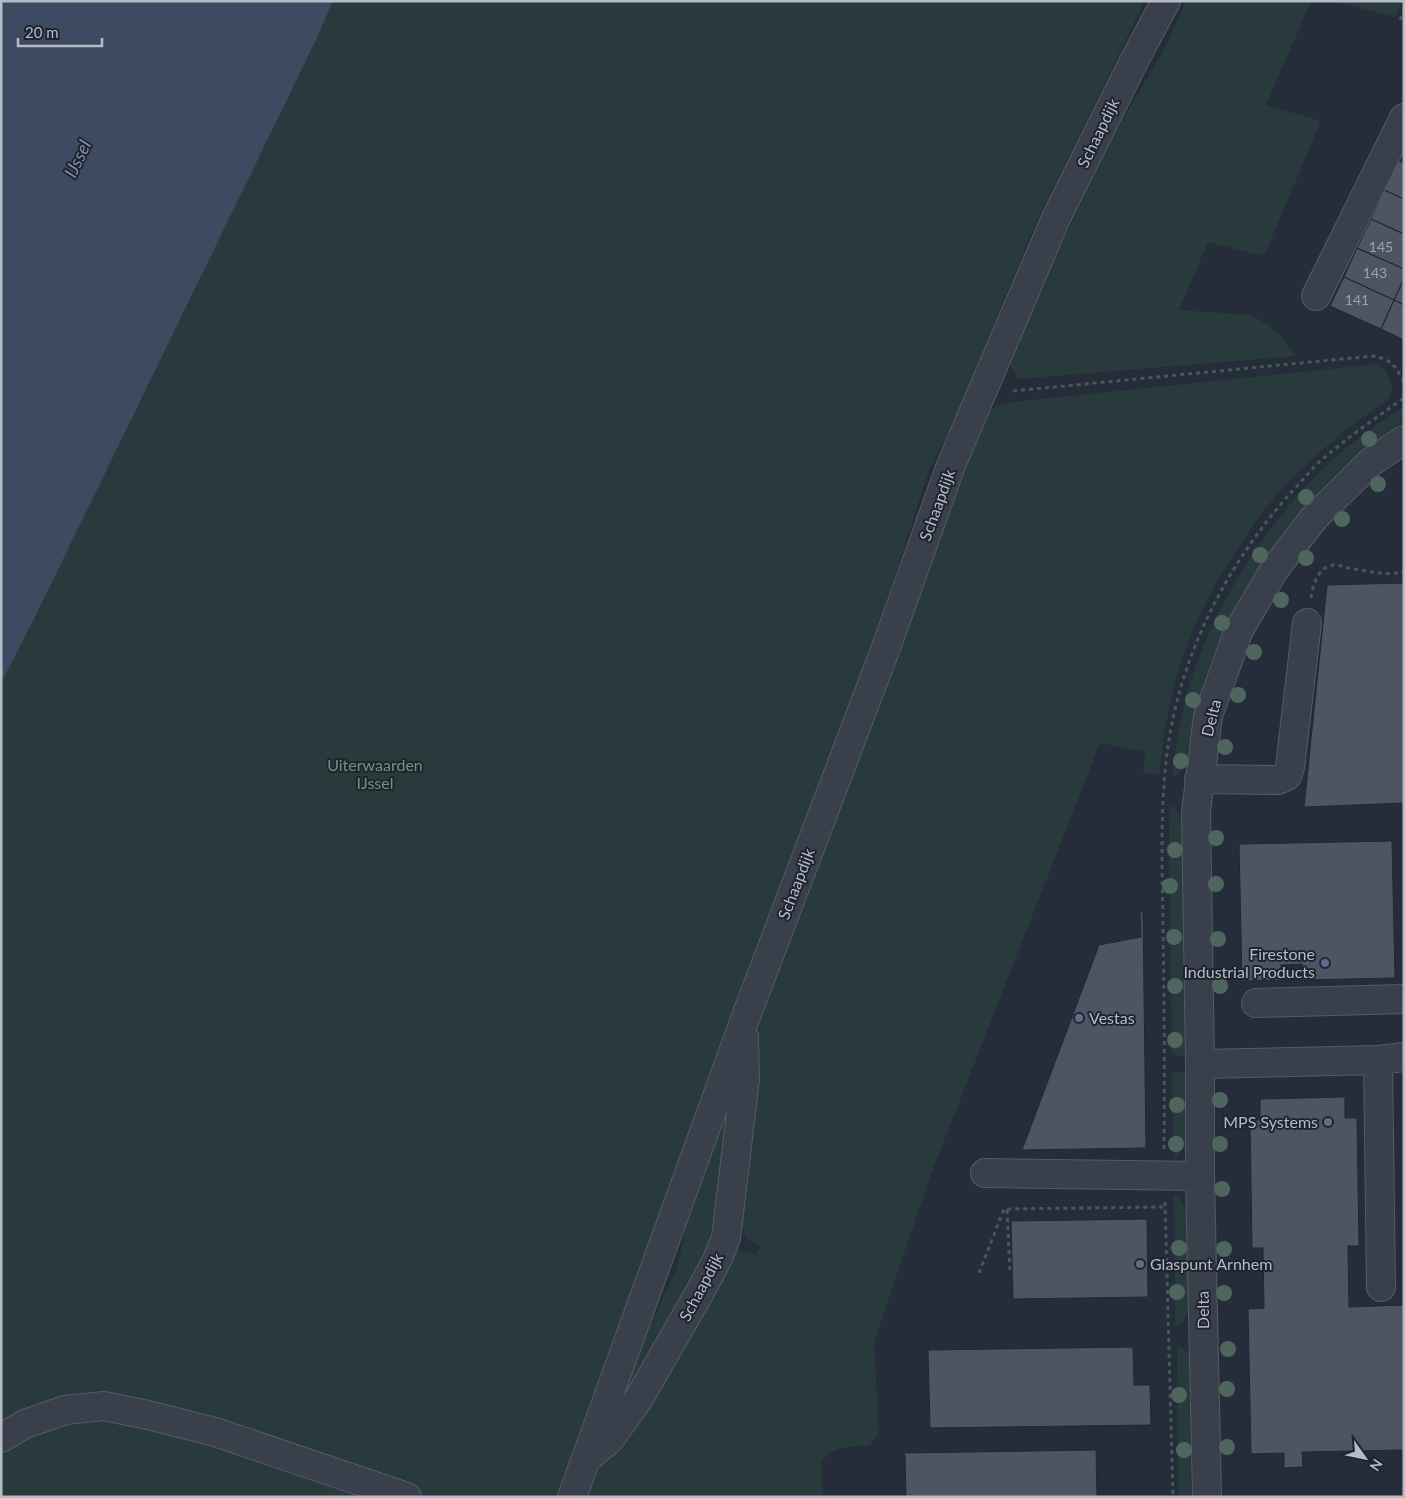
<svg xmlns="http://www.w3.org/2000/svg" width="1405" height="1498" viewBox="0 0 1405 1498" font-family="Lato,sans-serif">
<style>
.green{fill:#293a3c}
.water{fill:#3e4a61}
.building{fill:#4d5563;stroke:#212732}
.lines{fill:none;stroke-linecap:round;stroke-linejoin:round}
.minor-casing{stroke:#555b66;stroke-width:30}
.path{stroke:#48575a;stroke-width:3;stroke-dasharray:4 4;stroke-linecap:butt}
.minor{stroke:#3a404b;stroke-width:28}
.tree{fill:#4f665e}
.service-dot{fill:#5c6f8a;stroke:#1f2530;stroke-width:2}
.labels{text-anchor:middle;stroke-width:4;stroke-linejoin:round;paint-order:stroke}
.number-label{font-size:14px;fill:#9ca2ad}
.street-label{font-size:16px;fill:#b6bbc6;stroke:#1f2530}
.park-label{font-size:16px;fill:#70947b;stroke:#1f2530}
.poi-label{font-size:16px;fill:#b6bbc6;stroke:#1f2530;text-anchor:end}
.water-label{font-size:18px;font-style:italic;fill:#818faa;stroke:#1f2530}
</style>
<rect width="100%" height="100%" fill="#262d3a"/>
<path class="green" d="M333 1H1145L1038 218 986 343 968 392 929 470 846 728 830 761 755 952 561 1497H1V682L316 40Z
M1186 1H1311L1266 105 1321 121 1264 256 1208 242 1179 310 1251 315 1268 325 1282 337 1296 356 1018 379 1007 359 1114 134 1164 50Z
M1333 1H1403L1395 17Z
M1378 364 1386 370 1393 388 1388 400 1350 426 1294 475 1259 516 1216 583 1195 624 1176 677 1165 728 1159 775 1143 773 1145 752 1100 743 931 1174 874 1342 879 1434 869 1446C849 1446 835 1446 821 1462L823 1497H586L601 1463 732 1248 756 1255 761 1247 746 1239 740 1221 737 1199 761 1015 984 416 996 406 1012 402Z
M1404 406V421C1377 440 1350 460 1327 483 1269 539 1219 623 1198 700 1192 721 1189 743 1185 764 1182 769 1180 775 1174 776L1172 774C1177 743 1181 713 1190 684 1216 599 1277 506 1345 449 1364 433 1384 420 1404 406Z
M1170 806 1174 807 1179 815 1181 825 1185 1057 1172 1054 1169 830Z
M1185 1071 1186 1141 1185 1146 1176 1158 1174 1159 1172 1073Z
M735 1085 711 1258 617 1411 647 1333 676 1270 682 1247 686 1219Z
M1174 1196C1182 1198 1184 1206 1187 1213L1189 1307 1184 1320 1175 1327Z
M1177 1345 1189 1353 1191 1497H1178Z"/>
<path class="water" d="M1 1H333L316 40 33 621 1 683Z"/>
<path class="building" d="M1398 161 1404 163V199L1384 190Z
M1384 190 1404 199V234L1371 219Z
M1371 219 1404 234V269L1357 248Z
M1357 248 1404 269V279L1394 300 1344 277Z
M1344 277 1394 300 1381 329 1330 306Z
M1404 279V305L1394 300Z
M1394 300 1404 305V340L1381 329Z
M1404 583V803L1304 807 1327 585Z
M1392 841 1395 978 1302 980V964L1281 965V980L1242 981 1239 844Z
M1140 912H1143L1146 1148 1022 1150 1099 945 1141 937Z
M1345 1097V1118H1357L1359 1246H1348L1349 1307 1404 1305V1450L1302 1452 1303 1467 1284 1468V1453L1251 1454 1248 1309 1264 1308 1263 1248H1252L1250 1120H1260V1099Z
M1147 1219 1148 1297 1013 1299 1011 1221Z
M1133 1347 1134 1385H1150L1151 1425 930 1428 928 1350Z
M1096 1450 1097 1497H906L905 1455 903 1454V1453Z"/>
<g class="lines">
<g class="minor-casing">
<path id="minor" d="M1316 296 1404 118
M1199 779 1278 780 1287 776 1290 767 1307 623
M1256 1003 1404 999
M1378 1060 1381 1287
M1200 1064 1378 1060 1404 1057
M985 1173 1200 1176
M1 1438 25 1424 65 1410 104 1406 148 1415 215 1432 407 1497
M591 1455 609 1440 638 1400 700 1292 717 1260 726 1238 745 1079 744 1037
M572 1497 748 1011 887 645 951 465 1056 218 1134 61 1166 1
M1207 1497 1200 1176V1064L1196 812 1208 716 1239 630 1274 570 1314 518 1371 462 1404 440"/>
</g>
<path class="path" d="M1400 20 1404 11
M1013 391 1373 356C1393 360 1394 365 1404 382
M1311 598C1313 585 1318 566 1334 565 1339 565 1345 567 1349 568 1367 571 1386 576 1404 572
M1164 1149C1165 1073 1164 997 1163 922 1162 863 1160 803 1168 746 1182 649 1231 557 1297 486 1304 479 1310 471 1317 464 1344 440 1374 419 1404 398
M1165 1202 1173 1497
M1007 1210 1010 1272
M979 1273 1004 1209 1165 1207"/>
<use href="#minor" class="minor"/>
</g>
<g class="tree">
<circle cx="1369" cy="439" r="8"/>
<circle cx="1378" cy="484" r="8"/>
<circle cx="1306" cy="497" r="8"/>
<circle cx="1342" cy="519" r="8"/>
<circle cx="1260" cy="555" r="8"/>
<circle cx="1306" cy="558" r="8"/>
<circle cx="1281" cy="600" r="8"/>
<circle cx="1222" cy="623" r="8"/>
<circle cx="1254" cy="652" r="8"/>
<circle cx="1238" cy="695" r="8"/>
<circle cx="1193" cy="700" r="8"/>
<circle cx="1225" cy="747" r="8"/>
<circle cx="1181" cy="761" r="8"/>
<circle cx="1216" cy="838" r="8"/>
<circle cx="1175" cy="850" r="8"/>
<circle cx="1216" cy="884" r="8"/>
<circle cx="1170" cy="886" r="8"/>
<circle cx="1174" cy="937" r="8"/>
<circle cx="1218" cy="939" r="8"/>
<circle cx="1175" cy="986" r="8"/>
<circle cx="1220" cy="986" r="8"/>
<circle cx="1175" cy="1040" r="8"/>
<circle cx="1220" cy="1100" r="8"/>
<circle cx="1177" cy="1105" r="8"/>
<circle cx="1176" cy="1144" r="8"/>
<circle cx="1220" cy="1144" r="8"/>
<circle cx="1222" cy="1189" r="8"/>
<circle cx="1179" cy="1248" r="8"/>
<circle cx="1224" cy="1249" r="8"/>
<circle cx="1177" cy="1292" r="8"/>
<circle cx="1224" cy="1293" r="8"/>
<circle cx="1228" cy="1349" r="8"/>
<circle cx="1227" cy="1389" r="8"/>
<circle cx="1179" cy="1395" r="8"/>
<circle cx="1227" cy="1447" r="8"/>
<circle cx="1184" cy="1450" r="8"/>
</g>
<g class="service-dot">
<circle cx="1325" cy="963" r="5"/>
<circle cx="1079" cy="1018" r="5"/>
<circle cx="1328" cy="1122" r="5"/>
<circle cx="1140" cy="1264" r="5"/>
</g>
<g class="labels">
<g class="number-label">
<text x="1381" y="252">145</text>
<text x="1375" y="278">143</text>
<text x="1357" y="305">141</text>
</g>
<g class="street-label">
<text transform="translate(1098 133) rotate(-64)" y="6">Schaapdijk</text>
<text transform="translate(937 505) rotate(-70)" y="6">Schaapdijk</text>
<text transform="translate(1211 718) rotate(-76)" y="6">Delta</text>
<text transform="translate(796 884) rotate(-69)" y="6">Schaapdijk</text>
<text transform="translate(701 1287) rotate(-62)" y="6">Schaapdijk</text>
<text transform="translate(1203 1310) rotate(-91)" y="6">Delta</text>
</g>
<g class="park-label">
<text x="375" y="771">Uiterwaarden<tspan x="375" dy="18">IJssel</tspan></text>
</g>
<g class="poi-label">
<text x="1315" y="960">Firestone<tspan x="1315" dy="18">Industrial Products</tspan></text>
<text x="1089" y="1024" text-anchor="start">Vestas</text>
<text x="1318" y="1128">MPS Systems</text>
<text x="1150" y="1270" text-anchor="start">Glaspunt Arnhem</text>
</g>
<g class="water-label">
<text transform="translate(78 159) rotate(-64)" y="6">IJssel</text>
</g>
</g>
<rect width="1405" height="1498" fill="none" stroke="#b6bbc6" stroke-width="5"/>
<g transform="translate(1365 1458) rotate(123)" stroke="#1f2530" stroke-width="4" paint-order="stroke">
<path d="M0-4L9 19L0 12L-9 19Z" fill="#b6bbc6"/>
<text y="-8" font-size="14" font-weight="bold" text-anchor="middle" fill="#b6bbc6">N</text>
</g>
<path d="M18 38v8h84v-8" fill="none" stroke="#b6bbc6" stroke-width="2.5"/>
<text x="25" y="38" font-size="15" fill="#b6bbc6" stroke="#1f2530" stroke-width="4" paint-order="stroke">20 m</text>
</svg>
